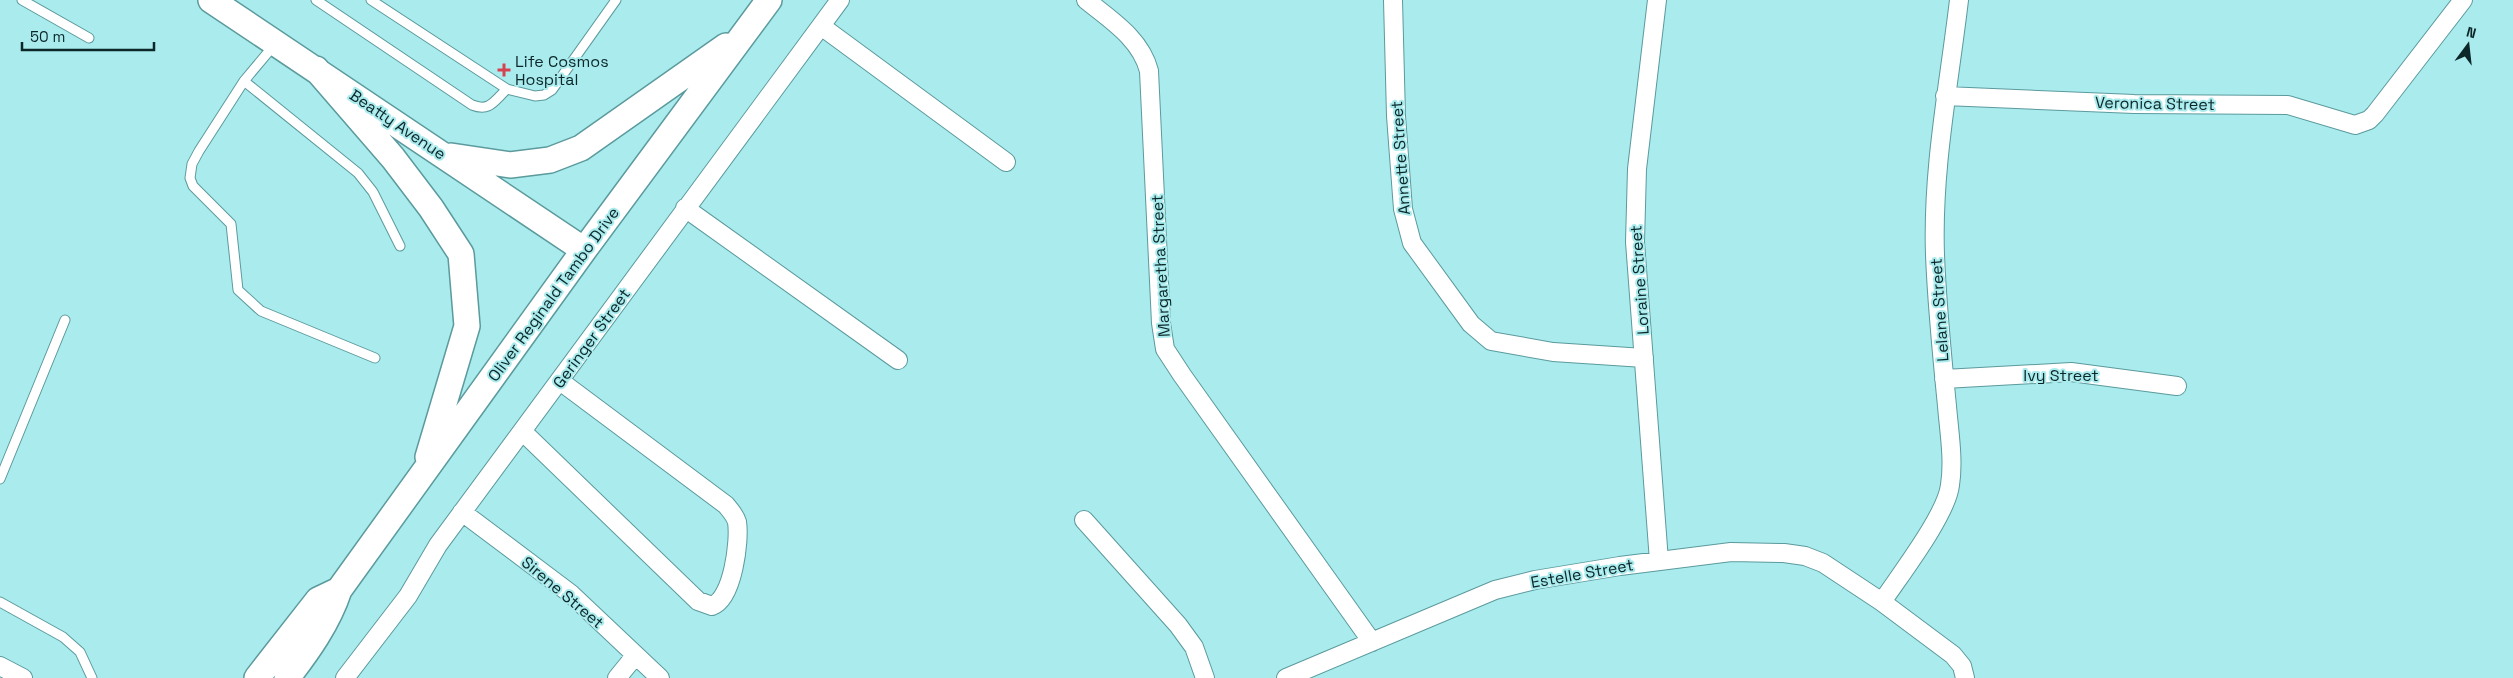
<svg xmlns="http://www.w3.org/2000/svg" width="2513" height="678" viewBox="0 0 2513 678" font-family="'Space Grotesk',sans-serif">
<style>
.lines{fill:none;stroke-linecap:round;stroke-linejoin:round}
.lane-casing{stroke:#5b9a9d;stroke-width:11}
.street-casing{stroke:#5b9a9d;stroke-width:20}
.secondary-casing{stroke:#5b9a9d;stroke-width:28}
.lane{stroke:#fff;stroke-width:9}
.street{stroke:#fff;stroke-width:18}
.secondary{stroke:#fff;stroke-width:25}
.poi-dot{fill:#d4434f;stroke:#aaebee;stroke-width:2}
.labels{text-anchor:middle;stroke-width:4;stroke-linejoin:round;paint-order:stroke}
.poi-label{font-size:16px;fill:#0c2728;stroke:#aaebee;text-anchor:start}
.street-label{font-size:16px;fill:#0c2728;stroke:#aaebee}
</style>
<rect width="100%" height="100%" fill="#aaebee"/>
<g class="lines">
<g class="lane-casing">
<path id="lane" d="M22 0 89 38
M316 0 472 105C490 112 494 101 507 89
M371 0 507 89 535 96 544 95 552 90 616 0
M275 44 244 81 199 151 192 164 190 178 193 186 231 224 238 290 261 311 375 358
M244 81 358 173 373 192 400 246
M0 479 65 320
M0 602 63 637 80 652 92 678"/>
</g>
<g class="street-casing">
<path id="street" d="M1086 0C1111 20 1141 39 1149 71L1161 323 1165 349 1182 375 1372 642
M1393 0 1396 116 1403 209 1412 243 1471 324 1491 341 1553 352 1644 358
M1657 0 1637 169 1635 242 1659 561
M821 26 1006 162
M1945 96 2134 104 2288 105 2355 125 2369 120 2375 114 2463 0
M685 208 898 360
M1944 379 2071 372 2177 386
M522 431 698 601 712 606C733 599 740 540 737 522 735 515 730 510 726 505L560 381
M462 512 571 594 660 678
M1084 520 1178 625 1194 647 1205 678
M1882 602C1900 575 1947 514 1950 485 1954 460 1949 431 1947 406 1942 356 1937 306 1935 255 1932 169 1949 85 1959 0
M0 666 23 678
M345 678 408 596 438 545 840 0
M617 678 635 656
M1286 678 1495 590 1535 580 1620 566 1731 552 1784 553 1805 556 1823 563 1882 602 1953 655 1962 666 1965 678"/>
</g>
<g class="secondary-casing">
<path id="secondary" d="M211 0 584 250
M316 69 393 158 431 208 461 254 467 326 428 457
M451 156 510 165 550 160 581 148 726 46
M257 678 318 600 339 590
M287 678C308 651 328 623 339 590L584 250 769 0"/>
</g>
<use href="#lane" class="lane"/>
<use href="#street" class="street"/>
<use href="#secondary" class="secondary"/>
</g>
<path class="poi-dot" d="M501.5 62.5h5v5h5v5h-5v5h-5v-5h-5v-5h5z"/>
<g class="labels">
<g class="poi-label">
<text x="515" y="67">Life Cosmos<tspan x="515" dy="18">Hospital</tspan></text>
</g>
<g class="street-label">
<text transform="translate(2155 103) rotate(1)" y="6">Veronica Street</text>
<text transform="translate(398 124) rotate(34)" y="6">Beatty Avenue</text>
<text transform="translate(1400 158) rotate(-94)" y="6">Annette Street</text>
<text transform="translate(1160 266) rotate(-93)" y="6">Margaretha Street</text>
<text transform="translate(1639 280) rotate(-94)" y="6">Loraine Street</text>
<text transform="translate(553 294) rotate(-54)" y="6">Oliver Reginald Tambo Drive</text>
<text transform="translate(1939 310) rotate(-94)" y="6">Lelane Street</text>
<text transform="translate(591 338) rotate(-54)" y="6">Geringer Street</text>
<text x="2061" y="381">Ivy Street</text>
<text transform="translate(1582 573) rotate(-10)" y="6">Estelle Street</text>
<text transform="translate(563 592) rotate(40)" y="6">Sirene Street</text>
</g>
</g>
<g transform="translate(2468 45) rotate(15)" stroke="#aaebee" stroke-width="4" paint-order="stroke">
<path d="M0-4L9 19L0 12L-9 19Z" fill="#0c2728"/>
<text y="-8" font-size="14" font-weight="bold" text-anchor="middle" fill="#0c2728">N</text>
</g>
<path d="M22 42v8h132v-8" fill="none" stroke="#0c2728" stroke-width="2.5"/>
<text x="30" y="42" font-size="15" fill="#0c2728" stroke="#aaebee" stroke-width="4" paint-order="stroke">50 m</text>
</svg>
